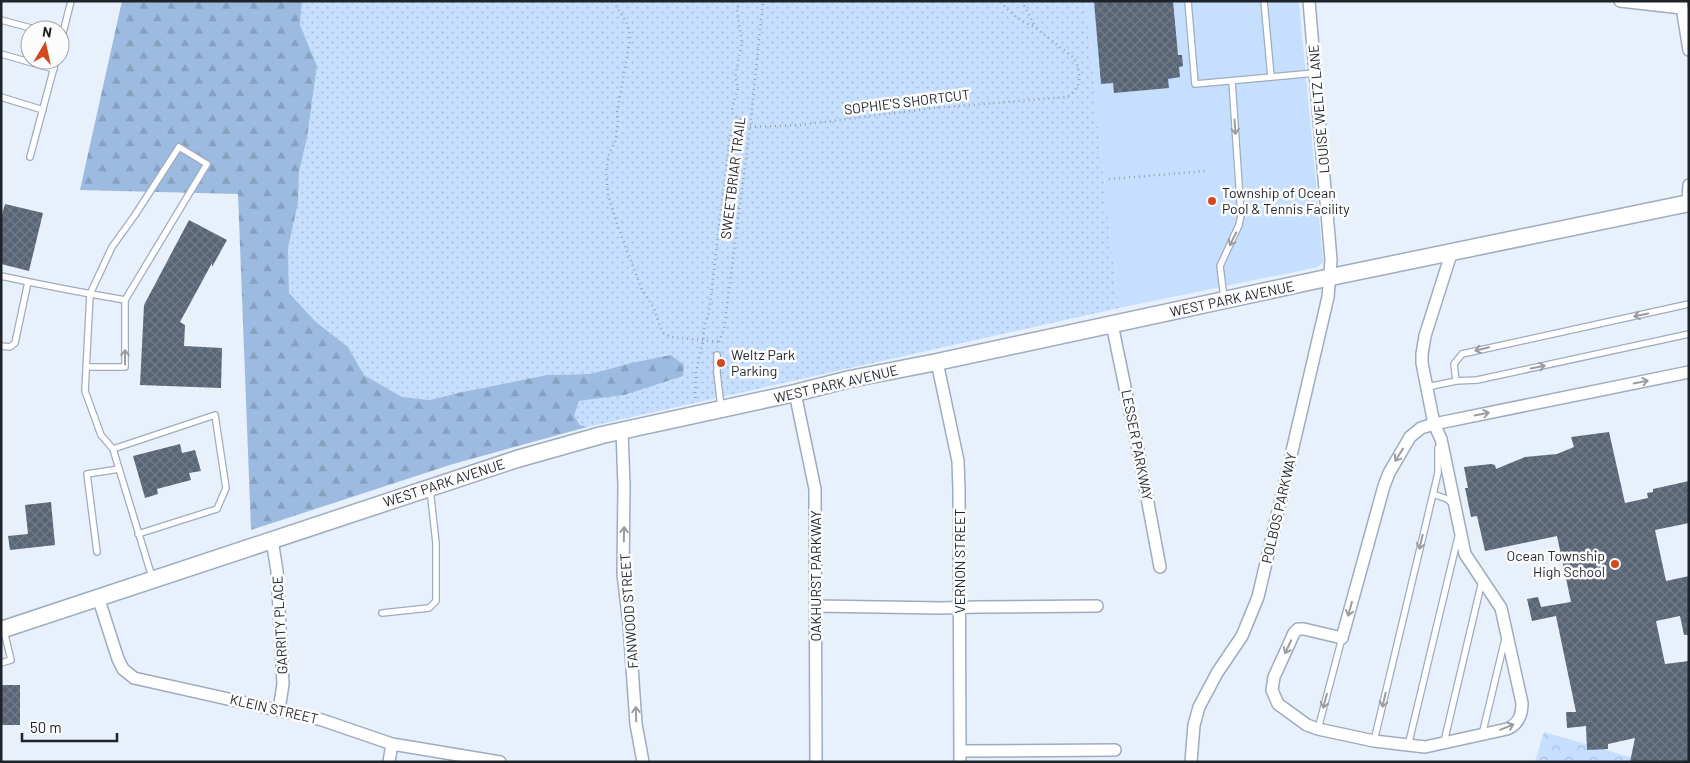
<svg xmlns="http://www.w3.org/2000/svg" width="1690" height="763" viewBox="0 0 1690 763" font-family="Barlow,sans-serif">
<style>
.grass{fill:url(#grass-dots)}
.forest{fill:url(#forest-firs)}
.park{fill:url(#park-crowns)}
.garden{fill:#c6dfff}
.building{fill:url(#building-cross-hatch)}
.lines{fill:none;stroke-linecap:round;stroke-linejoin:round}
.lane-casing{stroke:#9eacbe;stroke-width:8}
.street-casing{stroke:#9eacbe;stroke-width:14}
.secondary-casing{stroke:#9eacbe;stroke-width:19}
.path{stroke:#9aa1ab;stroke-width:2.5;stroke-dasharray:1 4;stroke-linecap:butt}
.lane{stroke:#fff;stroke-width:5.5}
.street{stroke:#fff;stroke-width:11}
.secondary{stroke:#fff;stroke-width:16}
.oneway{stroke:#9a9c9f}
.poi-dot{fill:#d1491c;stroke:#fcfcfc;stroke-width:2}
.labels{text-anchor:middle;stroke-width:5;stroke-linejoin:round;paint-order:stroke}
.street-label{font-size:14px;fill:#1e232a;stroke:#fcfcfc}
.poi-label{font-size:14px;fill:#1e232a;stroke:#fcfcfc;text-anchor:start}
</style>
<defs>
<pattern id="grass-dots" width="8" height="8" patternUnits="userSpaceOnUse" patternTransform="scale(1.25)"><rect width="8" height="8" fill="#c6dfff"/><path d="M2 2h.1M6 6h.1" fill="none" stroke="#aabfdb" stroke-width="1.8" stroke-linecap="round"/></pattern>
<pattern id="forest-firs" width="22" height="20" patternUnits="userSpaceOnUse" patternTransform="scale(1.25)"><rect width="22" height="20" fill="#9dbbe0"/><path d="M5 1l3.5 6h-7zM16 11l3.5 6h-7z" fill="#87a0c0"/></pattern>
<pattern id="park-crowns" width="20" height="18" patternUnits="userSpaceOnUse" patternTransform="scale(1.25)"><rect width="20" height="18" fill="#c6dfff"/><path d="M2 6a3 3 0 1 1 6 0M12 15a3 3 0 1 1 6 0" fill="none" stroke="#aabfdb"/></pattern>
<pattern id="building-cross-hatch" width="8" height="8" patternUnits="userSpaceOnUse" patternTransform="scale(1.25)"><rect width="8" height="8" fill="#586575"/><path d="M0 0l8 8M0 8l8-8" fill="none" stroke="#717b88"/></pattern>
</defs>
<rect width="100%" height="100%" fill="#e7f0fb"/>
<path class="grass" d="M302 1H1086L1100 143 1119 308 587 427 580 425 574 416 579 401 624 395 631 363 590 374 547 375 462 392 430 400 402 397 364 375 348 347 316 322 289 293 288 248 298 203 299 172 307 138 317 67 300 25Z"/>
<path class="forest" d="M122 1H302L300 25 317 66 307 138 299 172 298 203 288 248 289 293 316 322 348 347 364 375 402 397 430 400 462 392 547 375 590 374 631 363 671 355 684 365 683 376 624 395 579 401 574 416 580 425 587 427 453 464 251 530 238 194 80 190Z"/>
<path class="park" d="M1544 732 1647 762H1535Z"/>
<path class="garden" d="M1086 1H1299L1323 260V262L1318 267 1119 308 1100 143Z"/>
<path class="building" d="M1094 1H1173L1178 55H1182L1183 66 1179 67 1180 77 1168 79 1169 88 1114 93 1113 83 1101 84Z
M5 204 43 213 29 271 1 264V218Z
M189 220 227 240 212 267V263L180 322 185 325 184 346 222 348 221 388 140 385 144 305Z
M1609 432 1625 503 1648 498 1647 493 1653 492V489L1689 481V523L1655 530 1666 581 1689 576V635H1684L1680 616 1656 621 1665 664 1689 661V762H1630L1635 738 1608 744V749L1587 750 1586 726 1567 728 1566 712H1576L1556 616 1532 621 1527 599 1538 597 1541 607 1571 602 1557 536 1485 551 1477 516 1471 517 1465 488H1468L1464 467 1491 464 1495 465 1496 469 1525 457 1557 454 1574 447 1571 437Z
M180 444 182 453 195 450 201 471 189 473 191 480 157 489 158 494 145 498 133 456Z
M51 502 55 545 10 550 8 536 28 534 25 505Z
M1 685H20V725H1Z"/>
<g class="lines">
<g class="lane-casing">
<path id="lane" d="M1188 1 1195 84 1315 73
M1264 1 1271 77
M1 20 38 30
M60 45 71 1
M1 54 54 69
M1 97 43 110
M30 157 56 60
M1 276C42 285 84 293 125 300L207 164 179 147 135 215 112 247 90 294 85 391 101 435 113 449
M1224 298 1220 266 1239 225 1241 215 1232 81
M1 346 10 347 15 343 28 282
M717 355V373L721 407
M86 367H125V300
M1456 381 1454 364 1462 354 1689 304
M1427 387 1456 381 1477 380 1689 334
M1433 494 1447 499 1453 504
M138 534 217 509 226 488 215 415 113 449 152 577
M97 552 87 474 119 469
M382 613 429 608 436 601V543L430 489
M1 663 11 660 4 631
M1318 729 1342 638
M1482 735 1505 639
M1374 741 1438 473V448
M1444 742 1482 581
M1408 746 1458 537"/>
</g>
<g class="street-casing">
<path id="street" d="M1620 1 1682 8
M1681 1 1689 50
M1688 203 1689 185
M1451 254 1425 336 1422 354V363L1434 424 1441 439 1465 554 1501 608 1522 703C1522 715 1519 724 1507 729L1425 747 1374 741 1318 729 1307 725 1278 704 1272 690 1274 677 1294 633 1298 629H1304L1342 638 1384 486 1389 473 1410 437 1421 428 1434 424 1689 372
M1112 324 1139 455 1160 567
M937 362 958 461 959 490 960 762
M795 393 815 489 816 762
M622 430 624 486 623 574 629 624 636 724 643 762
M272 540 277 571 283 684 279 710
M98 597 118 659 123 669 134 678 322 720 392 744 500 762
M816 606 941 608 978 607 1097 606
M960 751 1115 750
M389 762 392 744
M1191 762 1194 725 1199 707 1217 673 1242 636 1258 597 1328 297 1331 260 1309 1"/>
</g>
<g class="secondary-casing">
<path id="secondary" d="M1 630 517 459 602 435 795 393 850 379 937 362 1331 277 1689 203"/>
</g>
<path class="path" d="M614 1C621 17 630 21 630 40L617 112 618 123 615 142 609 154 606 171 608 195 618 227 642 290 654 308 660 327 664 333 671 337 719 342
M740 1 737 10 742 43 735 77 738 88 732 108V113L739 119 750 120
M1022 1 1035 27
M750 127 800 125 934 108 1067 97C1082 88 1082 73 1074 58L1036 28 1017 18 999 1
M1109 179 1206 171
M719 342 724 329 750 127 763 1
M695 398 696 372 703 341 704 327 709 312 729 142 732 129 737 119"/>
<use href="#lane" class="lane"/>
<use href="#street" class="street"/>
<use href="#secondary" class="secondary"/>
</g>
<defs><path id="oneway-shaft" d="M-6 0H5M1.5-3L5.5 0L1.5 3" fill="none" stroke-width="1.6" stroke-linecap="round" stroke-linejoin="round" transform="scale(1.25)"/></defs>
<g class="oneway">
<use href="#oneway-shaft" transform="translate(1235 127) rotate(86)"/>
<use href="#oneway-shaft" transform="translate(1233 239) rotate(117)"/>
<use href="#oneway-shaft" transform="translate(1641 315) rotate(168)"/>
<use href="#oneway-shaft" transform="translate(1482 349) rotate(167)"/>
<use href="#oneway-shaft" transform="translate(125 357) rotate(-90)"/>
<use href="#oneway-shaft" transform="translate(1538 367) rotate(-12)"/>
<use href="#oneway-shaft" transform="translate(1641 382) rotate(-11)"/>
<use href="#oneway-shaft" transform="translate(1482 414) rotate(-11)"/>
<use href="#oneway-shaft" transform="translate(1399 455) rotate(122)"/>
<use href="#oneway-shaft" transform="translate(624 534) rotate(-89)"/>
<use href="#oneway-shaft" transform="translate(1421 542) rotate(103)"/>
<use href="#oneway-shaft" transform="translate(1350 609) rotate(105)"/>
<use href="#oneway-shaft" transform="translate(1288 647) rotate(115)"/>
<use href="#oneway-shaft" transform="translate(1384 700) rotate(103)"/>
<use href="#oneway-shaft" transform="translate(1325 701) rotate(105)"/>
<use href="#oneway-shaft" transform="translate(636 714) rotate(-92)"/>
<use href="#oneway-shaft" transform="translate(1507 727) rotate(-22)"/>
</g>
<g class="poi-dot">
<circle cx="1212" cy="201" r="5"/>
<circle cx="721" cy="363" r="5"/>
<circle cx="1615" cy="564" r="5"/>
</g>
<g class="labels">
<g class="street-label">
<text transform="translate(907 102) rotate(-7)" y="5">SOPHIE'S SHORTCUT</text>
<text transform="translate(1319 109) rotate(-95)" y="5">LOUISE WELTZ LANE</text>
<text transform="translate(733 178) rotate(-83)" y="5">SWEETBRIAR TRAIL</text>
<text transform="translate(1232 299) rotate(-12)" y="5">WEST PARK AVENUE</text>
<text transform="translate(836 384) rotate(-13)" y="5">WEST PARK AVENUE</text>
<text transform="translate(1137 445) rotate(79)" y="5">LESSER PARKWAY</text>
<text transform="translate(444 483) rotate(-18)" y="5">WEST PARK AVENUE</text>
<text transform="translate(1279 508) rotate(-77)" y="5">POLBOS PARKWAY</text>
<text transform="translate(960 561) rotate(-90)" y="5">VERNON STREET</text>
<text transform="translate(816 576) rotate(-90)" y="5">OAKHURST PARKWAY</text>
<text transform="translate(629 611) rotate(-94)" y="5">FANWOOD STREET</text>
<text transform="translate(280 625) rotate(-93)" y="5">GARRITY PLACE</text>
<text transform="translate(274 709) rotate(13)" y="5">KLEIN STREET</text>
</g>
<g class="poi-label">
<text x="1222" y="198">Township of Ocean<tspan x="1222" dy="16">Pool &amp; Tennis Facility</tspan></text>
<text x="731" y="360">Weltz Park<tspan x="731" dy="16">Parking</tspan></text>
<text x="1605" y="561" text-anchor="end">Ocean Township<tspan x="1605" dy="16">High School</tspan></text>
</g>
</g>
<rect width="1690" height="763" fill="none" stroke="#1e232a" stroke-width="5"/>
<g transform="translate(45 45) rotate(9)"><circle r="24" fill="#fcfcfc" stroke="#a3a5a8"/>
<path d="M0-4L9 19L0 12L-9 19Z" fill="#d1491c"/>
<text y="-8" font-size="14" font-weight="bold" text-anchor="middle" fill="#1e232a">N</text>
</g>
<path d="M22 733v8h95v-8" fill="none" stroke="#1e232a" stroke-width="2.5"/>
<text x="30" y="733" font-size="15" fill="#1e232a" stroke="#fcfcfc" stroke-width="4" paint-order="stroke">50 m</text>
</svg>
